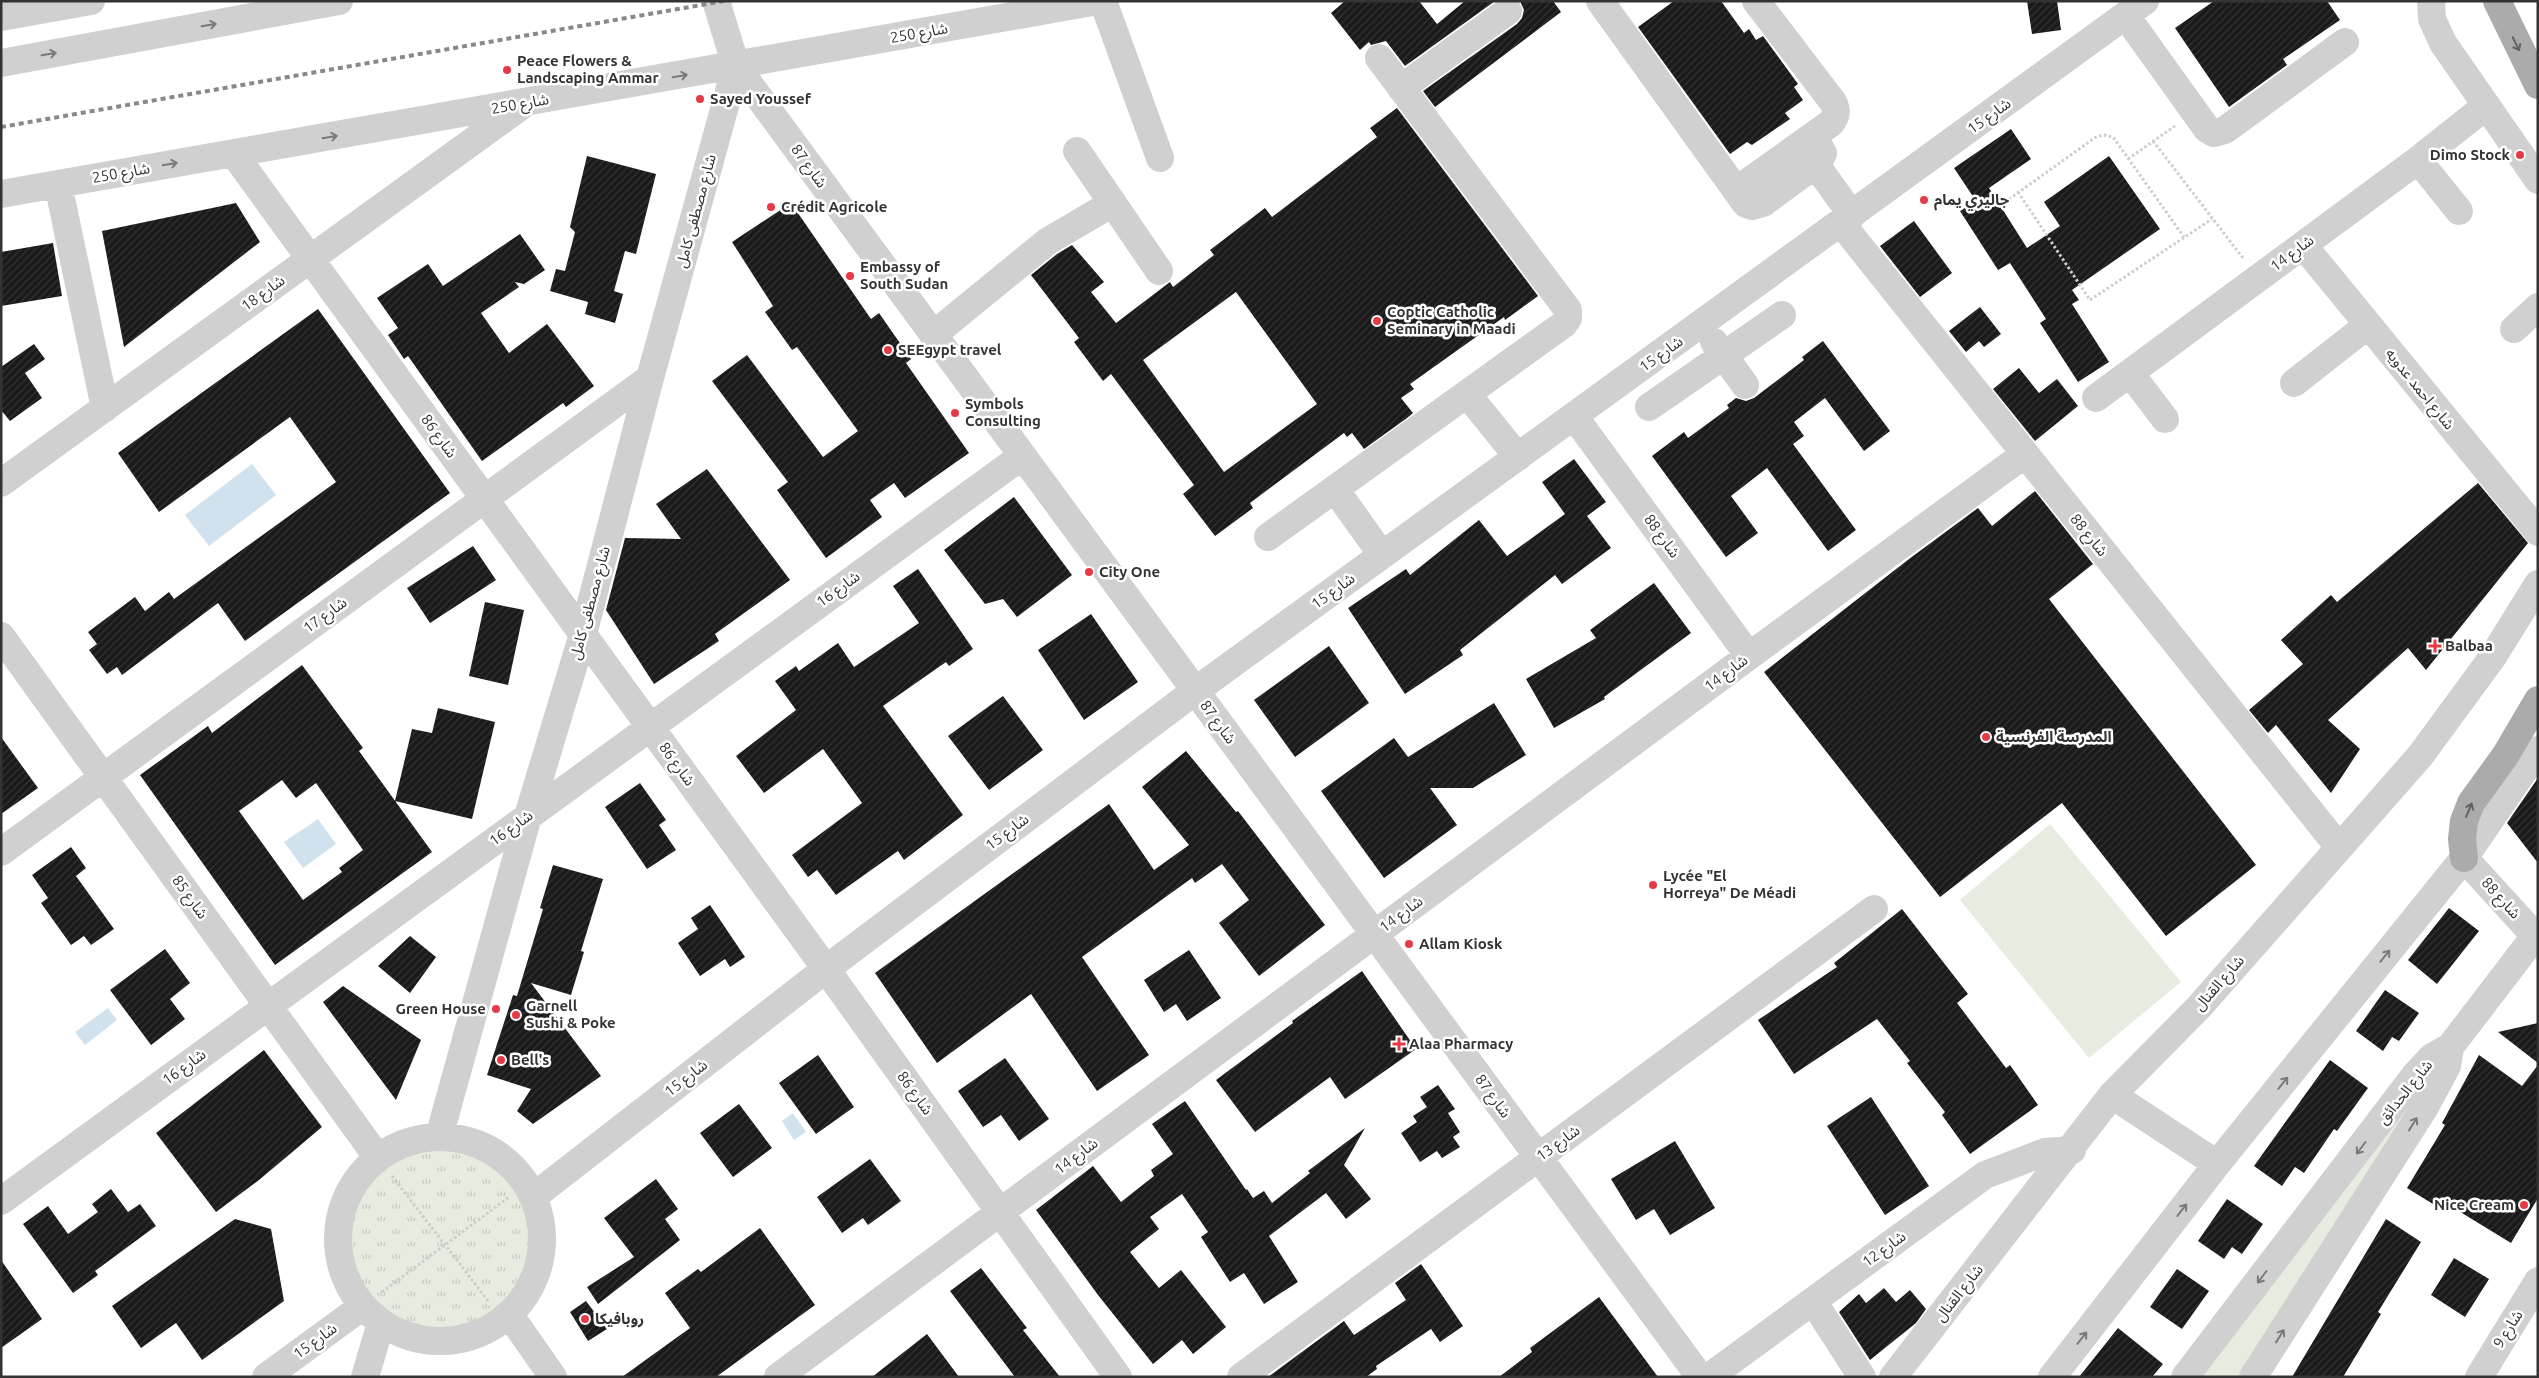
<svg xmlns="http://www.w3.org/2000/svg" width="2539" height="1378" viewBox="0 0 2539 1378" font-family="Ubuntu,'Noto Sans Arabic',sans-serif">
<style>
.park{fill:url(#park-tufts)}
.garden{fill:#e6ecdf}
.water{fill:#cfe2ee}
.building{fill:url(#building-hatch);fill-rule:evenodd}
.lines{fill:none;stroke-linecap:round;stroke-linejoin:round}
.path{stroke:#cdcdcd;stroke-width:3;stroke-dasharray:2.5 2.5;stroke-linecap:butt}
.minor{stroke:#d0d0d0;stroke-width:28}
.major{stroke:#ababab;stroke-width:28}
.rail{stroke:#888;stroke-width:4;stroke-dasharray:5 4;stroke-linecap:butt}
.oneway{stroke:#7a7a7a}
.oneway2{stroke:#636363}
.poi-dot{fill:#e63946;stroke:#fff;stroke-width:2}
.labels{text-anchor:middle;stroke-width:5;stroke-linejoin:round;paint-order:stroke}
.street-label{font-size:15px;fill:#333;stroke:#fff}
.poi-label{font-size:15px;font-weight:bold;fill:#333;stroke:#fff;text-anchor:start}
</style>
<defs>
<pattern id="park-tufts" width="24" height="20" patternUnits="userSpaceOnUse" patternTransform="scale(1.25)"><rect width="24" height="20" fill="#e6ecdf"/><path d="M3 7l-1-3M5 7V3M7 7l1-3M15 17l-1-3M17 17v-4M19 17l1-3" fill="none" stroke="#c6cbc0"/></pattern>
<pattern id="building-hatch" width="6" height="6" patternUnits="userSpaceOnUse" patternTransform="scale(1.25)"><rect width="6" height="6" fill="#1a1a1a"/><path d="M-1 1l2-2M0 6l6-6M5 7l2-2" fill="none" stroke="#333"/></pattern>
</defs>
<rect width="100%" height="100%" fill="#fff"/>
<path class="park" d="M344 1240a93 93 0 1 1 186 0a93 93 0 1 1-186 0Z"/>
<path class="garden" d="M2050 824 2181 982 2089 1058 1960 900Z
M2434 1071 2361 1195 2239 1377H2198Z"/>
<path class="water" d="M252 464 276 495 209 546 185 515Z
M318 819 336 844 303 868 284 842Z
M108 1008 117 1020 85 1045 75 1032Z
M793 1113 806 1132 794 1140 782 1121Z"/>
<path class="building" d="M1345 1H1419L1437 24 1465 1H1495L1405 66 1386 41 1371 45 1369 42 1360 50 1331 13Z
M1520 1H1553L1561 12 1435 107 1423 91 1517 24 1522 18 1524 10Z
M1674 1H1721L1744 33 1749 29 1756 40 1763 36 1798 84 1794 87 1803 100 1785 113 1790 119 1752 145 1747 142 1730 154 1638 27Z
M2027 1H2057L2061 30 2032 34Z
M2214 1H2327L2340 20 2283 59 2287 65 2229 107 2175 28Z
M1397 108 1538 296 1505 320 1504 317 1410 384 1414 389 1401 398 1413 413 1407 418 1364 449 1352 433 1347 437 1344 433 1250 503 1253 508 1215 536 1183 494 1194 485 1111 374 1103 381 1074 342 1079 338 1031 275 1057 254 1072 245 1104 282 1091 292 1116 323 1170 282 1173 287 1214 255 1210 250 1265 208 1272 217 1377 137 1370 128ZM1236 292 1317 404 1224 472 1143 360Z
M2011 129 2031 159 1989 188 2027 248 2060 226 2044 202 2109 156 2160 229 2072 290 2079 300 2072 304 2109 362 2078 382 2040 323 2046 319 2010 263 1998 270 1960 211 1976 201 1954 168Z
M587 156 656 174 636 254 625 251 614 291 623 294 615 323 585 314 588 302 550 291 556 269 565 271 575 232 570 227Z
M236 203 260 242 124 347 102 231Z
M791 203 871 319 879 313 911 359 906 363 969 453 905 498 894 483 870 500 882 517 826 558 777 490 788 482 712 381 747 355 823 457 858 431 797 347 792 350 765 312 773 306 732 242Z
M1914 221 1952 273 1920 297 1880 246Z
M520 234 545 270 524 284 515 282 519 287 481 313 509 353 547 324 594 386 566 407 563 403 482 461 408 356 404 359 388 335 398 328 377 298 428 264 443 286Z
M53 243 62 296 1 306V252Z
M1980 307 2001 334 1984 347 1979 341 1966 352 1949 331Z
M318 309 450 493 245 641 218 603 122 675 117 667 107 674 89 650 97 644 88 632 135 597 145 611 169 592 174 599 336 482 290 417 159 512 118 453Z
M1823 341 1890 431 1864 451 1825 398 1794 422 1804 436 1793 444 1856 530 1828 551 1767 468 1731 496 1758 533 1726 557 1652 456 1684 432 1688 438 1729 408 1727 405 1736 398 1746 401 1754 398 1804 360 1802 357Z
M34 344 45 359 25 373 42 398 10 421 1 410V367Z
M2019 368 2039 393 2057 379 2078 406 2035 441 1993 389Z
M1574 459 1606 502 1587 516 1611 548 1562 584 1555 575 1460 650 1463 655 1405 694 1348 608 1406 569 1410 575 1479 520 1507 556 1565 514 1542 482Z
M707 469 790 580 715 634 719 641 654 684 606 610 625 538 681 539 656 504Z
M2478 483 2528 543 2426 670 2408 648 2328 720 2360 749 2331 793 2276 725 2268 733 2249 710 2303 664 2281 640 2331 595 2337 602Z
M2035 491 2093 564 2049 599 2256 865 2166 936 2062 803 1940 897 1764 672 1909 559 1978 508 1992 526Z
M1014 497 1072 575 1017 617 1003 599 985 604 944 550Z
M473 546 496 580 430 623 407 588Z
M918 569 973 649 949 666 946 662 883 706 963 815 904 860 898 851 836 895 817 870 808 877 792 855 862 803 823 749 764 793 736 756 796 710 775 681 796 666 799 671 838 643 854 667 919 623 893 586Z
M1654 583 1691 633 1604 697 1605 699 1554 728 1526 679 1596 638 1590 630Z
M485 602 524 610 508 685 469 676Z
M1091 614 1138 682 1084 720 1038 650Z
M1329 646 1369 703 1295 757 1254 700Z
M302 665 363 748 359 751 432 852 275 965 140 775 208 726 212 733ZM282 780 296 798 316 783 363 850 339 868 342 872 303 900 239 811Z
M1003 696 1043 750 989 790 948 736Z
M1494 703 1526 755 1473 788H1430L1457 825 1384 878 1321 791 1394 738 1408 757Z
M438 708 495 722 472 819 395 801 412 729 432 733Z
M1 737 38 788 1 814Z
M1186 751 1236 812 1238 811 1325 925 1259 976 1219 923 1249 900 1222 864 1195 883 1192 878 1082 957 1149 1055 1097 1091 1031 994 937 1063 875 973 1109 804 1154 870 1189 845 1142 787Z
M2538 778V863L2507 823Z
M640 783 666 820 659 825 676 850 647 869 605 807Z
M71 847 86 868 76 876 114 929 91 945 84 936 71 945 41 903 48 898 32 875Z
M553 865 603 879 581 951 584 952 571 995 531 983 601 1076 533 1124 517 1111 531 1089 487 1075 513 995 517 996 543 909 540 908Z
M710 905 745 957 730 967 725 959 700 976 678 943 698 929 691 918Z
M2449 908 2479 931 2437 984 2408 960Z
M1902 909 1968 994 1957 1003 2006 1068 2010 1065 2038 1105 1970 1154 1942 1115 1945 1112 1907 1063 1910 1061 1877 1019 1794 1074 1758 1020 1837 967 1834 963Z
M410 936 436 957 410 993 378 966Z
M165 949 190 983 170 999 185 1019 151 1045 110 990Z
M1189 950 1221 998 1187 1021 1176 1004 1164 1012 1144 980Z
M1362 971 1416 1049 1345 1099 1330 1077 1255 1132 1216 1080 1293 1023 1292 1021Z
M343 986 421 1040 396 1100 323 1002Z
M2385 990 2419 1013 2399 1041 2392 1037 2383 1051 2356 1031Z
M2538 1023V1063L2498 1032Z
M264 1050 322 1127 259 1180 216 1212 156 1133Z
M818 1055 854 1107 816 1134 779 1083Z
M2479 1055 2522 1086 2538 1065V1198L2511 1243 2444 1202 2441 1209 2407 1188 2445 1125 2442 1123Z
M1005 1058 1049 1119 1019 1141 1001 1115 983 1127 958 1091Z
M2330 1060 2368 1088 2337 1131 2334 1129 2304 1173 2295 1167 2282 1186 2254 1166Z
M1438 1085 1455 1109 1448 1113 1460 1132 1453 1137 1460 1147 1442 1158 1437 1151 1420 1162 1401 1133 1417 1122 1413 1116 1427 1107 1420 1097Z
M1871 1097 1929 1186 1885 1215 1827 1126Z
M1185 1101 1246 1190 1247 1189 1253 1198 1264 1191 1272 1203 1310 1173 1308 1171 1365 1128 1344 1165 1371 1199 1346 1219 1326 1193 1269 1236 1298 1282 1264 1304 1244 1273 1230 1282 1201 1237 1208 1232 1182 1194 1150 1217 1159 1229 1130 1252 1159 1288 1181 1270 1226 1327 1193 1354 1182 1340 1153 1364 1098 1295 1036 1210 1093 1166 1121 1202 1154 1176 1151 1170 1173 1154 1152 1124Z
M739 1104 772 1148 733 1177 700 1133Z
M1675 1141 1715 1208 1670 1235 1654 1209 1636 1220 1611 1179Z
M870 1159 901 1201 868 1225 863 1218 842 1233 817 1197Z
M656 1179 678 1209 665 1219 680 1240 598 1304 587 1287 634 1257 604 1218Z
M111 1189 128 1212 140 1204 156 1226 95 1271 98 1275 73 1293 23 1224 48 1206 68 1234 98 1212 92 1204Z
M2227 1199 2263 1224 2242 1254 2232 1247 2224 1259 2198 1241Z
M235 1219 271 1229 284 1301 202 1360 176 1323 141 1348 112 1306Z
M2386 1219 2421 1242 2378 1312 2381 1314 2343 1377H2292Z
M760 1228 815 1305 716 1377H622L690 1328 665 1293 698 1269 701 1272Z
M2454 1258 2489 1279 2465 1317 2431 1295Z
M1 1260 42 1319 1 1348Z
M1421 1264 1463 1326 1440 1342 1431 1329 1376 1366 1377 1369 1366 1377H1268L1344 1321 1354 1335 1406 1300 1395 1283Z
M981 1268 1027 1328 1023 1330 1060 1377H1015L950 1291Z
M2177 1269 2209 1291 2182 1329 2150 1307Z
M1884 1288 1896 1302 1910 1290 1926 1309 1916 1323 1870 1360 1839 1312 1859 1294 1866 1303Z
M1599 1297 1658 1377H1499L1532 1352 1530 1348Z
M586 1301 607 1329 588 1341 570 1312Z
M2118 1328 2163 1364 2152 1377H2079Z
M927 1334 959 1377H872Z"/>
<g class="lines">
<path class="path" d="M2153 141 2243 258
M2128 159 2175 126
M2018 192 2090 300 2212 219
M2005 202 2096 137 2104 135 2113 137 2184 237
M392 1176 489 1302
M382 1292 509 1197"/>
<path class="minor" d="M716 1 736 66 1700 1377
M1103 1 1160 158
M1600 1 1746 204 1752 206 1763 203 1819 162 1823 153 1813 136
M2431 1 2432 19 2443 43 2538 180
M2126 16 2207 129 2214 133 2225 130 2345 42
M1 17 91 1
M1 63 339 1
M1401 88 1508 11
M1077 151 1159 271
M234 154 826 969 1118 1377
M2418 160 2459 211
M1816 165 1852 215
M58 184 105 408
M1737 190 1831 123C1837 115 1837 110 1833 102L1756 1
M1 194 1098 1
M1841 223 2338 846
M2303 245 2538 532
M2514 329 2538 307
M933 335 1048 241 1113 203
M1714 342 1745 385
M2130 373 2165 419
M2294 383 2368 325
M1467 394 1518 457
M2096 398 2418 160 2486 106
M1649 407 1782 315
M1574 416 1749 656
M1 483 520 107
M1335 489 1382 555
M1268 537 1564 324 1568 318V310L1379 58
M1 636 378 1158
M1 852 650 378
M2464 858 2538 939
M2112 1095 2217 1164
M439 1137 528 816 583 634 650 378 736 66
M338 1239a102 102 0 1 1 204 0a102 102 0 1 1-204 0Z
M533 1197 826 969 1195 691 2145 1
M1 1201 1022 456
M1813 1301 1862 1377
M509 1314 553 1377
M266 1377 363 1306
M365 1377 381 1323
M778 1377 1749 656 2025 454
M1241 1377 1874 909
M1709 1377 1985 1175 2045 1152 2072 1150
M1893 1377 2112 1095 2199 1007 2420 756 2492 658 2538 584
M2052 1377 2217 1164 2464 858 2538 750
M2185 1377 2416 1074 2432 1057 2450 1047 2535 936
M2253 1377 2425 1107 2447 1066 2450 1047
M2479 1377 2538 1281"/>
<path class="major" d="M2497 1 2538 85
M2464 858 2462 839 2464 821 2471 803 2505 756 2538 700"/>
<path class="rail" d="M1 127 724 1"/>
</g>
<defs><path id="oneway-shaft" d="M-6 0H5M1.5-3L5.5 0L1.5 3" fill="none" stroke-width="1.6" stroke-linecap="round" stroke-linejoin="round" transform="scale(1.25)"/></defs>
<g class="oneway">
<use href="#oneway-shaft" transform="translate(209 25) rotate(-10)"/>
<use href="#oneway-shaft" transform="translate(49 54) rotate(-10)"/>
<use href="#oneway-shaft" transform="translate(680 76) rotate(-10)"/>
<use href="#oneway-shaft" transform="translate(330 137) rotate(-10)"/>
<use href="#oneway-shaft" transform="translate(170 164) rotate(-10)"/>
<use href="#oneway-shaft" transform="translate(2385 956) rotate(-51)"/>
<use href="#oneway-shaft" transform="translate(2283 1083) rotate(-51)"/>
<use href="#oneway-shaft" transform="translate(2413 1124) rotate(-58)"/>
<use href="#oneway-shaft" transform="translate(2361 1148) rotate(127)"/>
<use href="#oneway-shaft" transform="translate(2182 1210) rotate(-52)"/>
<use href="#oneway-shaft" transform="translate(2262 1277) rotate(127)"/>
<use href="#oneway-shaft" transform="translate(2280 1336) rotate(-58)"/>
<use href="#oneway-shaft" transform="translate(2082 1338) rotate(-52)"/>
</g>
<g class="oneway2">
<use href="#oneway-shaft" transform="translate(2516 44) rotate(64)"/>
<use href="#oneway-shaft" transform="translate(2469 810) rotate(-67)"/>
</g>
<g class="poi-dot">
<circle cx="507" cy="70" r="5"/>
<circle cx="700" cy="99" r="5"/>
<circle cx="2520" cy="155" r="5"/>
<circle cx="1924" cy="200" r="5"/>
<circle cx="771" cy="207" r="5"/>
<circle cx="850" cy="276" r="5"/>
<circle cx="1377" cy="321" r="5"/>
<circle cx="888" cy="350" r="5"/>
<circle cx="955" cy="413" r="5"/>
<circle cx="1089" cy="572" r="5"/>
<path d="M2432.5 638.5h5v5h5v5h-5v5h-5v-5h-5v-5h5z"/>
<circle cx="1986" cy="737" r="5"/>
<circle cx="1653" cy="885" r="5"/>
<circle cx="1409" cy="944" r="5"/>
<circle cx="496" cy="1009" r="5"/>
<circle cx="516" cy="1015" r="5"/>
<path d="M1396.5 1036.5h5v5h5v5h-5v5h-5v-5h-5v-5h5z"/>
<circle cx="501" cy="1060" r="5"/>
<circle cx="2524" cy="1205" r="5"/>
<circle cx="585" cy="1319" r="5"/>
</g>
<g class="labels">
<g class="street-label">
<text transform="translate(919 33) rotate(-10)" y="5">شارع 250</text>
<text transform="translate(520 104) rotate(-10)" y="5">شارع 250</text>
<text transform="translate(1989 116) rotate(-36)" y="5">شارع 15</text>
<text transform="translate(809 166) rotate(54)" y="5">شارع 87</text>
<text transform="translate(121 173) rotate(-10)" y="5">شارع 250</text>
<text transform="translate(696 211) rotate(-75)" y="5">شارع مصطفى كامل</text>
<text transform="translate(2292 253) rotate(-37)" y="5">شارع 14</text>
<text transform="translate(263 293) rotate(-36)" y="5">شارع 18</text>
<text transform="translate(1661 354) rotate(-36)" y="5">شارع 15</text>
<text transform="translate(2420 389) rotate(51)" y="5">شارع احمد عدويه</text>
<text transform="translate(439 436) rotate(54)" y="5">شارع 86</text>
<text transform="translate(2089 535) rotate(51)" y="5">شارع 88</text>
<text transform="translate(1662 536) rotate(54)" y="5">شارع 88</text>
<text transform="translate(838 589) rotate(-36)" y="5">شارع 16</text>
<text transform="translate(1333 591) rotate(-36)" y="5">شارع 15</text>
<text transform="translate(590 603) rotate(-75)" y="5">شارع مصطفى كامل</text>
<text transform="translate(325 615) rotate(-36)" y="5">شارع 17</text>
<text transform="translate(1726 673) rotate(-37)" y="5">شارع 14</text>
<text transform="translate(1218 722) rotate(54)" y="5">شارع 87</text>
<text transform="translate(677 764) rotate(54)" y="5">شارع 86</text>
<text transform="translate(511 828) rotate(-36)" y="5">شارع 16</text>
<text transform="translate(1007 832) rotate(-37)" y="5">شارع 15</text>
<text transform="translate(190 897) rotate(54)" y="5">شارع 85</text>
<text transform="translate(2501 898) rotate(48)" y="5">شارع 88</text>
<text transform="translate(1401 914) rotate(-37)" y="5">شارع 14</text>
<text transform="translate(2219 983) rotate(-49)" y="5">شارع القنال</text>
<text transform="translate(184 1067) rotate(-36)" y="5">شارع 16</text>
<text transform="translate(686 1078) rotate(-38)" y="5">شارع 15</text>
<text transform="translate(2405 1092) rotate(-51)" y="5">شارع الحدائق</text>
<text transform="translate(915 1093) rotate(54)" y="5">شارع 86</text>
<text transform="translate(1493 1096) rotate(54)" y="5">شارع 87</text>
<text transform="translate(1558 1143) rotate(-36)" y="5">شارع 13</text>
<text transform="translate(1076 1156) rotate(-37)" y="5">شارع 14</text>
<text transform="translate(1884 1249) rotate(-36)" y="5">شارع 12</text>
<text transform="translate(1959 1293) rotate(-52)" y="5">شارع القنال</text>
<text transform="translate(2508 1329) rotate(-58)" y="5">شارع 9</text>
<text transform="translate(315 1341) rotate(-36)" y="5">شارع 15</text>
</g>
<g class="poi-label">
<text x="517" y="66">Peace Flowers &amp;<tspan x="517" dy="17">Landscaping Ammar</tspan></text>
<text x="710" y="104">Sayed Youssef</text>
<text x="2510" y="160" text-anchor="end">Dimo Stock</text>
<text x="1934" y="205">جاليري يمام</text>
<text x="781" y="212">Crédit Agricole</text>
<text x="860" y="272">Embassy of<tspan x="860" dy="17">South Sudan</tspan></text>
<text x="1387" y="317">Coptic Catholic<tspan x="1387" dy="17">Seminary in Maadi</tspan></text>
<text x="898" y="355">SEEgypt travel</text>
<text x="965" y="409">Symbols<tspan x="965" dy="17">Consulting</tspan></text>
<text x="1099" y="577">City One</text>
<text x="2445" y="651">Balbaa</text>
<text x="1996" y="742">المدرسة الفرنسية</text>
<text x="1663" y="881">Lycée "El<tspan x="1663" dy="17">Horreya" De Méadi</tspan></text>
<text x="1419" y="949">Allam Kiosk</text>
<text x="526" y="1011">Garnell<tspan x="526" dy="17">Sushi &amp; Poke</tspan></text>
<text x="486" y="1014" text-anchor="end">Green House</text>
<text x="1409" y="1049">Alaa Pharmacy</text>
<text x="511" y="1065">Bell's</text>
<text x="2514" y="1210" text-anchor="end">Nice Cream</text>
<text x="595" y="1324">روبافيكا</text>
</g>
</g>
<rect width="2539" height="1378" fill="none" stroke="#333333" stroke-width="5"/>
</svg>
